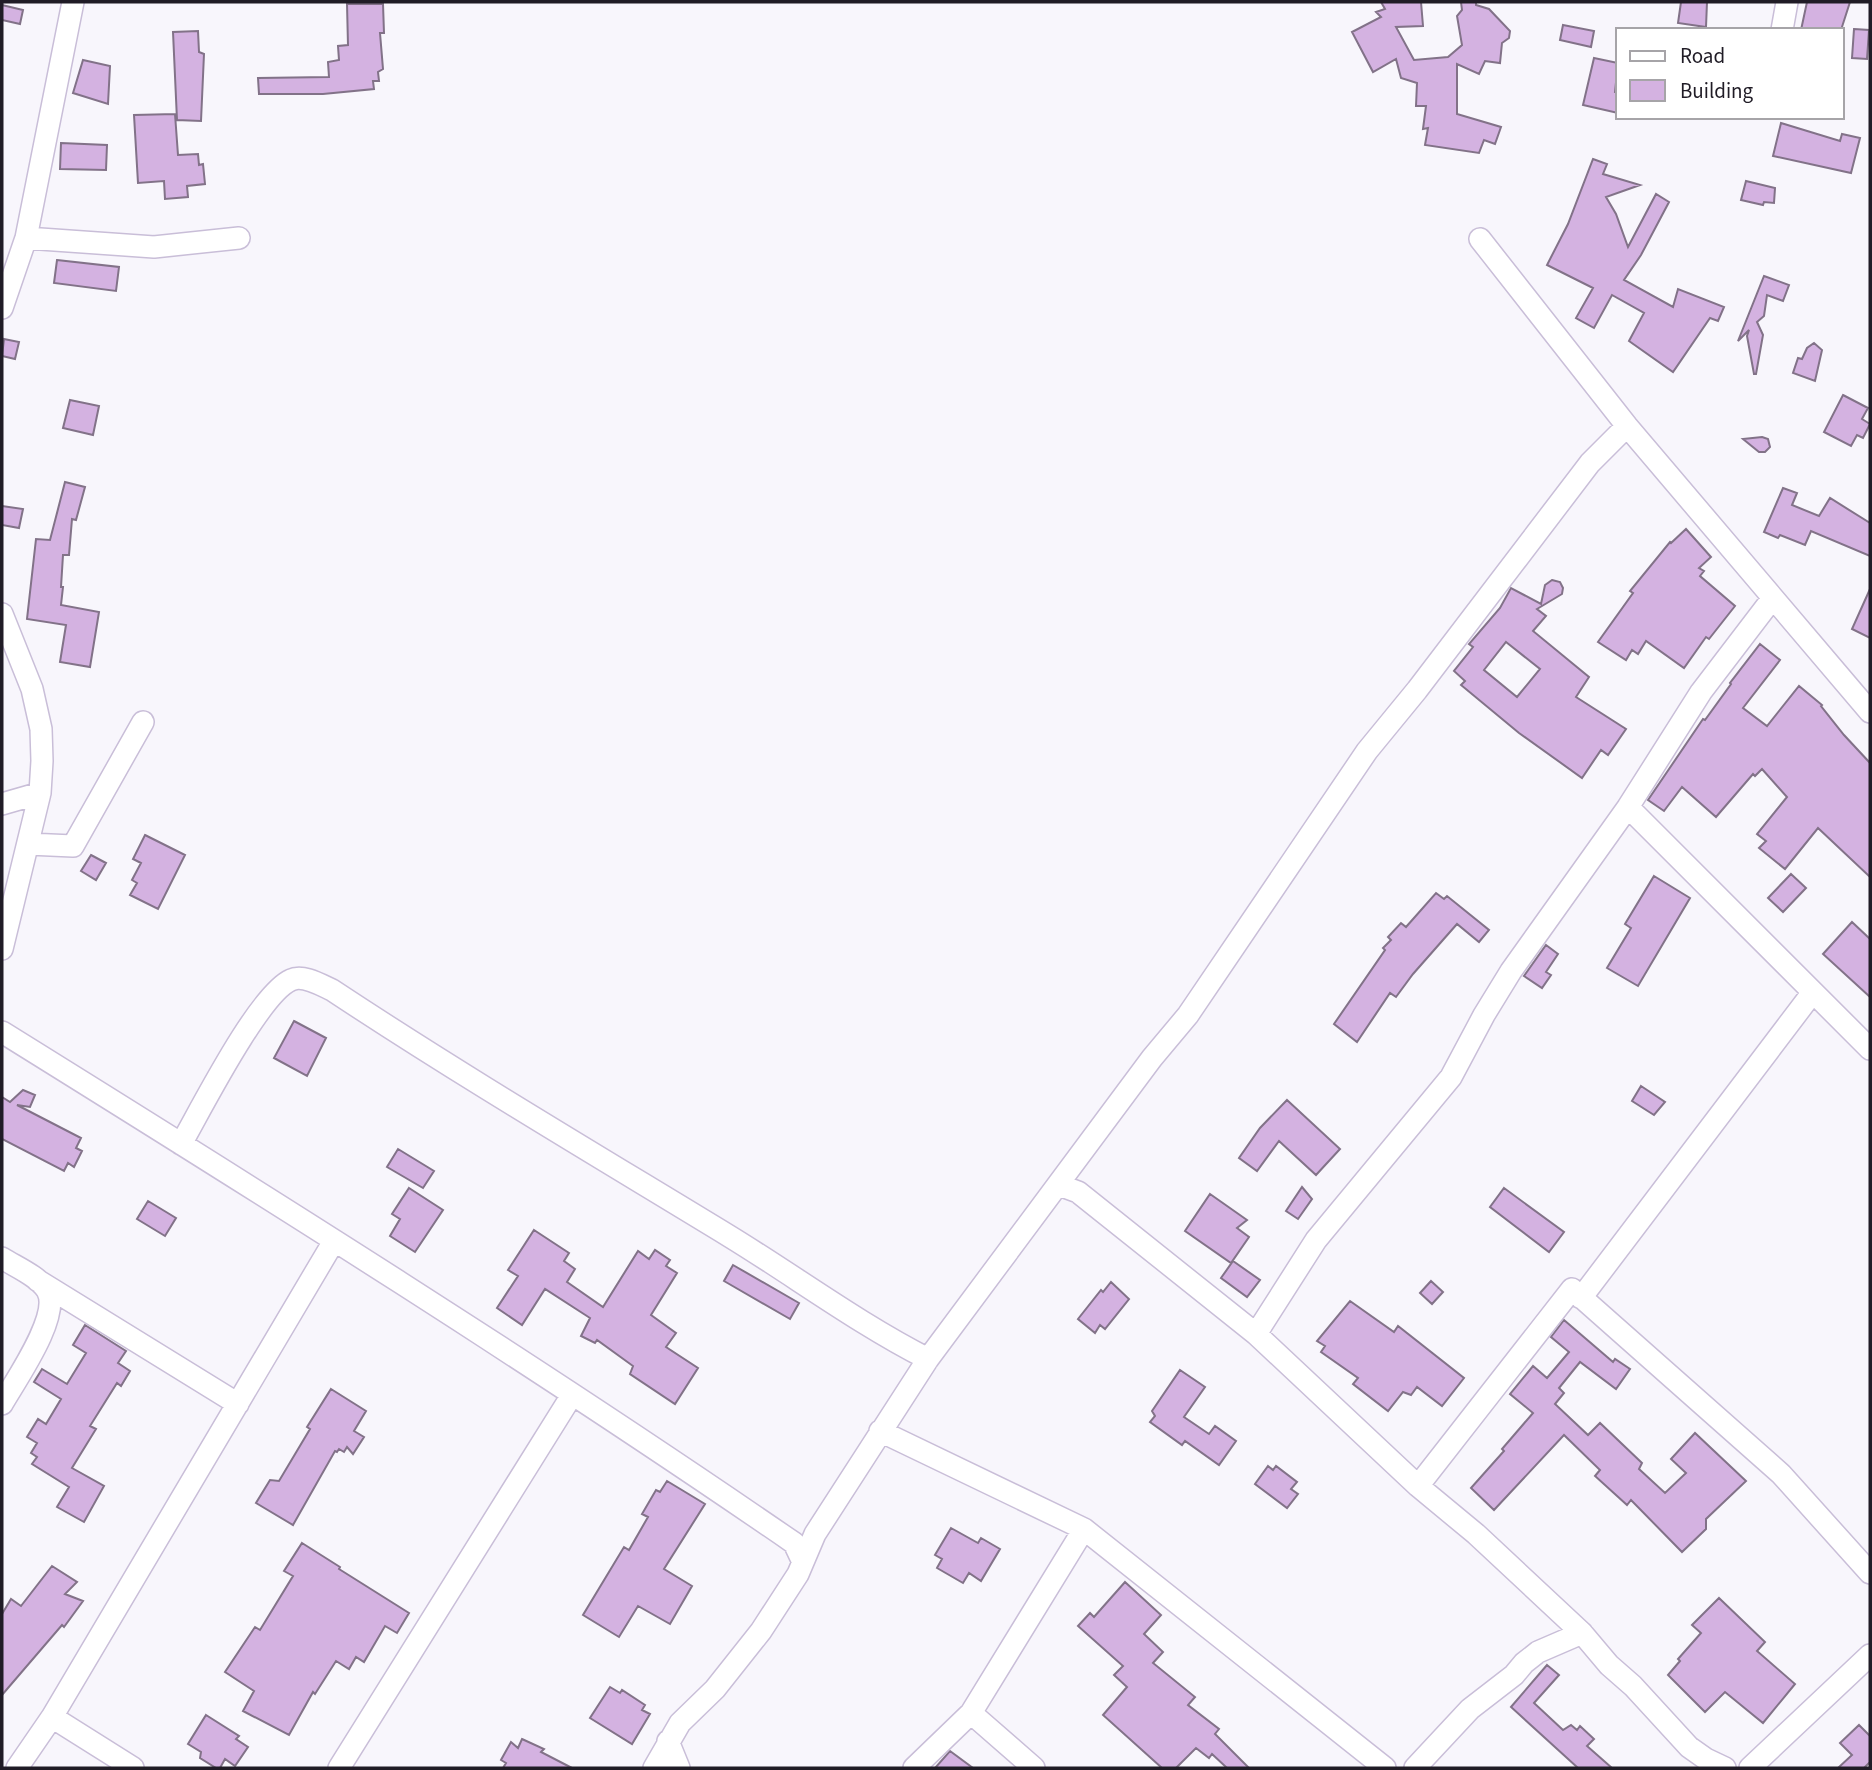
<svg xmlns="http://www.w3.org/2000/svg" width="1872" height="1770" viewBox="0 0 1872 1770" font-family="'Source Sans 3',sans-serif">
<style>
.building{fill:#d4b2e1;stroke:#827288;stroke-width:2;fill-rule:evenodd}
.lines{fill:none;stroke-linecap:round;stroke-linejoin:round}
.minor-casing{stroke:#c9bed8;stroke-width:24}
.minor{stroke:#fff;stroke-width:21}
</style>
<rect width="100%" height="100%" fill="#f8f6fc"/>
<path class="building" d="M1381 2H1421L1423 26 1396 27 1414 60 1448 57 1462 45 1457 16 1462 10 1461 2H1476V5L1489 9 1510 31 1509 38 1502 43 1500 63 1485 61 1479 74 1457 64V114L1501 127 1495 144 1484 140 1479 153 1425 145 1428 128 1423 129 1426 106H1416L1417 83 1401 78 1396 59 1373 72 1352 32 1381 17 1376 12 1385 9Z
M1681 2H1707L1706 27 1678 23Z
M1807 2H1850L1841 30H1801Z
M347 4H383L384 33H380L383 69 378 72 379 81H373L374 89 323 94H259L258 78 329 77 328 62 339 60 338 46 348 45Z
M2 5 23 10 20 24 2 20Z
M1563 25 1594 31 1591 47 1560 40Z
M1854 29 1869 30 1867 59 1852 58Z
M198 31 199 52 204 54 201 121 177 120 173 32Z
M1594 58 1618 63 1615 92 1618 93V113L1583 105Z
M83 60 110 66 108 104 73 93Z
M175 114 178 155 198 154 199 165 203 164 205 184 187 186 188 197 165 199 164 181 138 183 134 115Z
M1781 123 1840 141 1842 134 1860 138 1851 173 1773 156Z
M61 143 107 145 106 170 60 169Z
M1593 159 1607 164 1603 174 1640 185 1606 197 1616 214 1628 247 1656 194 1669 202 1641 255 1624 280 1673 307 1678 289 1724 307 1718 321 1710 318 1673 372 1629 341 1644 313 1612 295 1594 328 1576 318 1593 288 1547 265 1568 224Z
M1746 181 1775 188 1774 203 1764 202 1763 205 1741 200Z
M57 260 119 267 116 291 54 283Z
M1764 276 1789 285 1783 301 1767 295 1764 316 1757 322 1763 335 1756 374H1754L1747 336 1749 330 1738 341Z
M4 339 19 342 15 359 2 356Z
M1814 343 1822 350 1815 381 1793 373 1798 358 1802 359 1807 348Z
M1843 395 1868 408 1862 419 1870 424 1863 438 1857 435 1851 446 1824 432Z
M70 400 99 406 93 435 63 428Z
M1762 437 1768 439 1770 447 1765 452H1759L1743 439Z
M65 482 85 487 76 520 72 519 69 555H63L61 587H63L61 605 99 612 90 667 60 662 66 625 27 619 36 539 50 540Z
M1783 488 1797 493 1792 505 1819 516 1830 498 1870 523V556L1811 531 1805 545 1780 535 1778 538 1764 532Z
M2 506 23 509 19 528 2 525Z
M1686 529 1711 557 1699 568 1704 571 1700 576 1735 606 1709 639 1706 637 1684 668 1646 641 1638 654 1632 650 1626 660 1598 642 1633 593 1630 591 1670 542 1671 543Z
M1552 580 1560 582 1563 588 1562 594 1537 609 1546 616 1533 631 1589 677 1576 697 1626 729 1608 755 1601 750 1582 778 1519 733 1461 685 1465 681 1454 671 1473 647 1469 644 1500 608 1511 588 1541 604 1545 585ZM1506 642 1540 669 1517 697 1484 670Z
M1870 589V638L1852 629Z
M1760 644 1780 660 1743 708 1767 726 1799 686 1822 705 1821 706 1844 735 1870 763V877L1818 828 1785 869 1759 848 1766 841 1757 834 1787 797 1762 769 1755 776 1753 774 1716 817 1682 787 1664 811 1648 800 1703 719 1705 720 1731 684 1730 683Z
M145 835 185 855 158 909 130 895 137 883 132 880 141 863 133 859Z
M91 855 106 863 96 880 81 871Z
M1791 874 1806 888 1783 912 1768 898Z
M1654 876 1690 898 1638 986 1607 968 1631 928 1625 924Z
M1436 893 1444 899 1447 896 1489 930 1479 942 1457 924 1413 974 1396 997 1390 993 1357 1042 1334 1024 1385 950 1383 948 1391 940 1388 937 1401 923 1406 927Z
M1852 922 1870 939V997L1823 954Z
M1546 945 1558 954 1546 972 1551 975 1542 988 1524 976Z
M294 1021 326 1038 307 1076 274 1058Z
M1641 1086 1665 1102 1654 1115 1632 1101Z
M23 1090 35 1095 30 1107 17 1105 81 1138 76 1148 82 1151 74 1167 68 1163 64 1171 2 1139V1097L10 1102Z
M1287 1100 1340 1149 1316 1175 1279 1141 1257 1171 1239 1158 1260 1128Z
M398 1149 434 1171 423 1188 387 1167Z
M1302 1187 1312 1199 1298 1219 1286 1211Z
M409 1188 443 1210 415 1252 390 1236 400 1219 392 1214Z
M1504 1188 1564 1232 1549 1252 1490 1207Z
M1210 1194 1247 1220 1237 1228 1249 1237 1231 1263 1185 1231Z
M148 1201 176 1218 165 1236 137 1219Z
M534 1230 569 1253 564 1261 575 1269 567 1282 603 1307 638 1251 649 1259 655 1250 670 1260 666 1266 677 1273 651 1315 676 1333 666 1347 698 1368 675 1404 630 1374 633 1366 597 1340 595 1343 581 1336 590 1318 545 1289 522 1325 497 1308 518 1276 508 1270Z
M1233 1261 1260 1280 1247 1297 1221 1278Z
M733 1265 799 1303 790 1319 724 1281Z
M1431 1281 1443 1292 1432 1304 1420 1293Z
M1111 1282 1129 1299 1105 1329 1100 1325 1095 1333 1078 1319 1101 1290 1103 1292Z
M1350 1301 1394 1332 1398 1326 1464 1378 1442 1406 1417 1387 1411 1395 1403 1392 1388 1411 1353 1384 1358 1378 1321 1352 1325 1346 1317 1341Z
M1564 1320 1613 1362 1615 1359 1630 1369 1616 1389 1580 1362 1559 1388 1564 1393 1555 1404 1588 1435 1600 1423 1642 1463 1639 1469 1665 1493 1686 1473 1671 1459 1695 1433 1746 1481 1706 1519V1529L1682 1552 1631 1500 1627 1505 1595 1476 1600 1470 1564 1435 1494 1510 1471 1488 1504 1451 1502 1449 1533 1413 1510 1394 1533 1366 1547 1378 1569 1352 1551 1337Z
M85 1325 126 1351 118 1363 130 1371 121 1386 117 1383 90 1426 96 1429 72 1468 104 1486 84 1522 57 1507 69 1487 32 1464 37 1457 31 1453 37 1443 27 1437 38 1419 46 1424 61 1399 34 1382 42 1369 67 1384 86 1353 73 1345Z
M1180 1370 1205 1387 1184 1417 1209 1434 1215 1426 1236 1441 1219 1465 1185 1441 1182 1445 1150 1422 1155 1416 1152 1411Z
M331 1389 366 1411 354 1431 364 1437 353 1454 347 1447 344 1452 339 1449 337 1452 335 1451 293 1525 256 1503 270 1480 279 1481 310 1429 307 1427Z
M1268 1466 1273 1470 1276 1466 1297 1482 1291 1489 1298 1494 1287 1508 1255 1484Z
M667 1481 705 1504 664 1569 692 1586 670 1624 638 1606 619 1637 583 1615 624 1547 629 1550 648 1517 642 1514 656 1490 660 1492Z
M951 1528 978 1543 981 1538 1000 1549 981 1581 969 1573 963 1583 937 1568 942 1559 935 1555Z
M302 1543 340 1567 339 1569 409 1613 397 1633 385 1626 364 1662 356 1657 349 1669 336 1661 315 1694 313 1692 289 1735 243 1711 254 1691 225 1672 255 1627 260 1630 293 1576 284 1571Z
M52 1566 77 1582 65 1594 83 1601 64 1627 62 1625 2 1695V1614L11 1599 21 1606Z
M1125 1582 1161 1615 1144 1634 1163 1652 1153 1663 1195 1697 1188 1705 1219 1729 1215 1734 1249 1768H1227L1212 1754 1209 1758 1196 1748 1176 1768H1162L1103 1715 1127 1687 1114 1675 1123 1666 1078 1626 1090 1613 1094 1617Z
M1719 1598 1765 1642 1757 1651 1795 1684 1763 1723 1725 1692 1705 1712 1668 1675 1680 1661 1678 1659 1701 1633 1692 1625Z
M1547 1665 1559 1675 1534 1703 1563 1730 1571 1725 1577 1730 1580 1726 1594 1739 1587 1746 1612 1768H1578L1511 1707Z
M610 1687 620 1693 622 1690 645 1705 642 1710 650 1714 632 1744 590 1718Z
M206 1715 239 1736 236 1739 248 1747 235 1766 225 1759 220 1768H216L200 1758 201 1752 188 1744Z
M1859 1725 1870 1736V1762L1864 1768H1838L1852 1755 1840 1743Z
M522 1739 544 1749 541 1752 572 1768H503L506 1763 501 1760 511 1742 518 1748Z
M950 1751 973 1768H935Z"/>
<g class="lines">
<g class="minor-casing">
<path id="minor" d="M1782 30 1787 2
M26 238 154 247 239 238
M1480 239 1627 426 1870 712
M2 308 26 238 73 2
M2 614 32 689 41 729 42 761 40 793 2 949
M2 804 40 793
M1628 807 1870 1049
M28 844 73 846 143 722
M2 1032C269 1198 535 1365 794 1543L803 1562
M181 1144C201 1109 259 994 291 980 303 974 321 985 332 990 462 1076 596 1155 729 1236 796 1277 859 1324 928 1359
M1059 1185 1078 1192 1256 1334 1418 1486 1476 1534 1582 1633 1609 1665 1633 1686 1689 1747 1706 1759 1725 1768
M2 1258C16 1267 38 1276 47 1290 62 1315 15 1381 2 1404
M37 1280 238 1404
M1581 1298 1813 992
M1256 1334 1316 1240 1451 1077 1484 1015 1511 971 1628 807 1701 692 1772 599
M880 1431 1084 1529 1385 1768
M1418 1486 1572 1289 1781 1474 1870 1573
M971 1713 1034 1768
M52 1717 334 1241
M668 1741 679 1768
M17 1768 52 1717 133 1768
M339 1768 572 1395
M654 1768 680 1723 715 1689 761 1631 798 1574 815 1534 928 1359 1152 1058 1188 1015 1367 751 1417 690 1590 463 1627 426
M914 1768 971 1713 1084 1529
M1415 1768 1470 1709 1514 1675 1524 1663 1538 1652 1582 1633
M1750 1768 1870 1655"/>
</g>
<use href="#minor" class="minor"/>
</g>
<rect width="1872" height="1770" fill="none" stroke="#201c26" stroke-width="7"/>
<rect x="1616" y="28" width="228" height="91" fill="#ffffff" stroke="#a6a4a8" stroke-width="2"/>
<rect x="1630" y="51" width="35" height="10" fill="#ffffff" stroke="#a6a4a8" stroke-width="2"/>
<text x="1680" y="63" font-size="21" fill="#201c26">Road</text>
<rect x="1630" y="80" width="35" height="21" fill="#d4b2e1" stroke="#a6a4a8" stroke-width="2"/>
<text x="1680" y="98" font-size="21" fill="#201c26">Building</text>
</svg>
